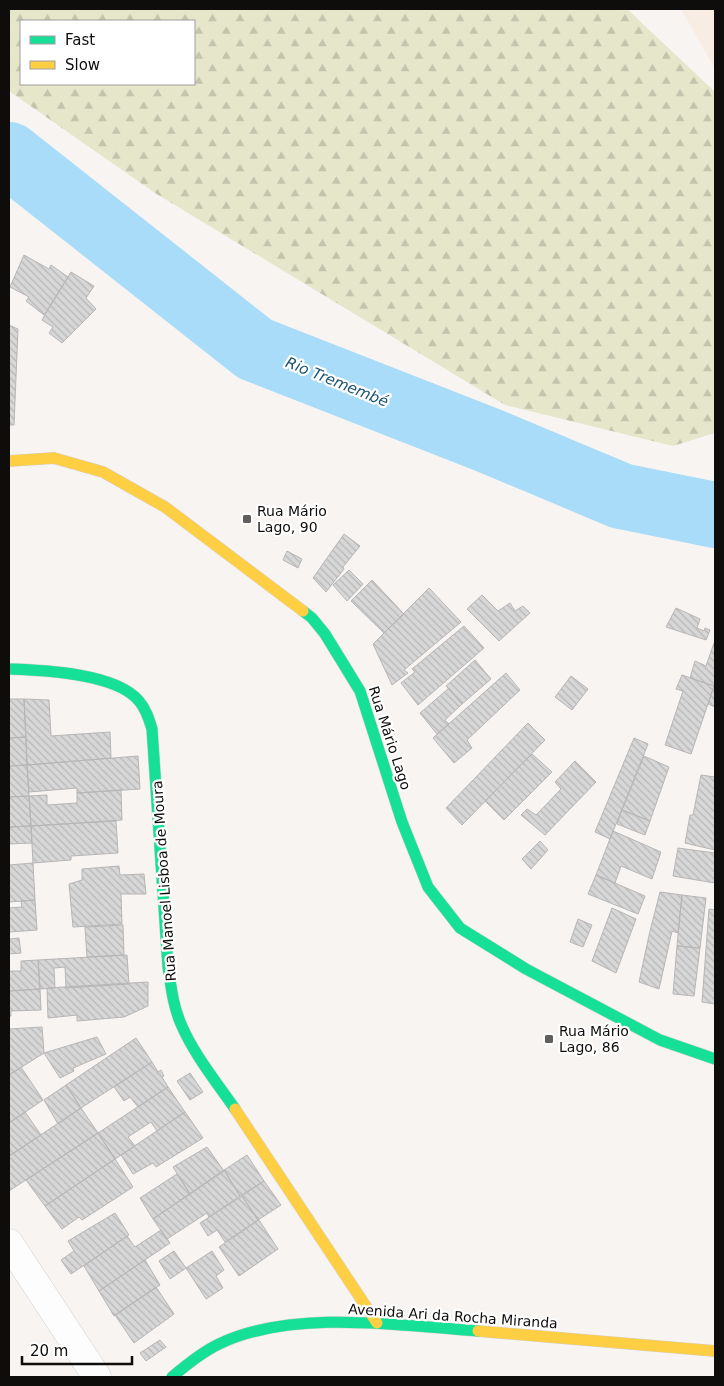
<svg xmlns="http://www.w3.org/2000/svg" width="724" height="1386" viewBox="0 0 724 1386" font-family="'DejaVu Sans',sans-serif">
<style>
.medical{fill:#f8ede3}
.forest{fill:url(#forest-firs);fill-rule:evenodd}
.water{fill:#a8dcf8}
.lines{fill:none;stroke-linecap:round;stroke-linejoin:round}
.river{stroke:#a8dcf8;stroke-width:66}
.building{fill:url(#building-back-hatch);stroke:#b7b5b6}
.street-casing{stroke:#d3d0cf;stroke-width:29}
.fast-casing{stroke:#d3d0cf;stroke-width:12}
.slow-casing{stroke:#d3d0cf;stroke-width:12}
.street{stroke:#fefdfd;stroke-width:28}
.fast{stroke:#16e098;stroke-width:11}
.slow{stroke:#ffcf43;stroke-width:11}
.poi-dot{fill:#605e5c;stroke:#fff;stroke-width:2}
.labels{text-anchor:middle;stroke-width:4.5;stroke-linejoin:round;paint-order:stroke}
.poi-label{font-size:14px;fill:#0f0d0c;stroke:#fff;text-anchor:start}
.street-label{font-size:14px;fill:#0f0d0c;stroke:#fff}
.water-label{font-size:15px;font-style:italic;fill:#195370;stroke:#fff}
</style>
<defs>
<pattern id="forest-firs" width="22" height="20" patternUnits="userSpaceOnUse" patternTransform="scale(1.25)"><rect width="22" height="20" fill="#e5e6ca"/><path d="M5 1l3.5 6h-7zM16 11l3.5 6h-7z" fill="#c3c4ac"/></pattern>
<pattern id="building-back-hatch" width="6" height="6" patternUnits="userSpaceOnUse" patternTransform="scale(1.25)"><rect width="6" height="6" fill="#d8d7d8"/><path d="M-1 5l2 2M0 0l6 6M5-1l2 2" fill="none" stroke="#b8b7b8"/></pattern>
</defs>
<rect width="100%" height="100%" fill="#f7f4f2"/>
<path class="medical" d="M681 9H715V69Z"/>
<path class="forest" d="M9 9H627L715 92V433L673 446 505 405 155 193 9 91ZM21 21H194V84H21Z"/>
<path class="water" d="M715 481V506L686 492Z"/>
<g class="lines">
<path class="river" d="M9 155 255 349 490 441 621 496 715 515"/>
</g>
<path class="building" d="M24 255 49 269 51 265 68 277 44 315 26 301 29 297 10 287Z
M71 272 94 286 86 298 96 309 62 343 49 333 53 327 42 320Z
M9 325 18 329 14 425H9Z
M344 534 360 546 343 567 344 569 326 592 313 578Z
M287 551 302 559 298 568 283 560Z
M349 570 363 584 347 601 333 585Z
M372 580 404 614 384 633 351 601Z
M429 588 461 622 404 670 408 673 392 685 373 644Z
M482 595 498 611 510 603 515 611 523 606 530 613 499 641 467 609Z
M676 608 700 619 697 628 704 631 705 628 710 630 706 640 666 627Z
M464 626 484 648 418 705 401 683 415 672 412 669Z
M714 643H715V707L708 704 714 686 690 678 695 661 706 666Z
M475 660 491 679 462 704 446 686Z
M506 673 520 690 467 740 472 748 454 763 433 738Z
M682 675 714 686 691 754 665 745 683 691 676 689Z
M571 676 588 689 572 710 555 697Z
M449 688 462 704 445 720 449 724 437 734 420 713Z
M9 699H24L26 737 9 738Z
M24 699 49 700 51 736 110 732 111 758 27 765Z
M528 723 545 740 462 825 446 808Z
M26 737 27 765 9 766V738Z
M634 738 648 744 610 839 595 832Z
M532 754 552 772 504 820 485 801Z
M138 756 140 789 77 793V788L29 792 27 765Z
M644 756 669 767 650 821 622 810Z
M575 761 596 782 545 835 521 815 527 809 536 815 561 789 555 782Z
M27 765 29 796 9 797V766Z
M701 775 715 777V850L685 843 690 815H693Z
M121 790 122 820 31 826 29 796 47 795V805L77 803V793Z
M29 796 31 826 9 827V797Z
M622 810 650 821 645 835 617 824Z
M116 821 118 853 71 856V860L33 863 31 826Z
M31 826 32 843 9 844V827Z
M613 831 661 852 652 879 621 866 615 883 596 875Z
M540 841 548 850 531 869 522 859Z
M678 848 715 853V883L673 876Z
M33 863 35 900 9 902V865Z
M119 866 120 875 144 874 146 894H121L122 924 73 927 69 884 82 880V869Z
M596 875 645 896 638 914 588 894Z
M660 892 682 895 678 933 672 931 659 989 639 982 650 931Z
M682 895 706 898 700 948 677 946Z
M35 900 37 930 9 932V908L22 907 21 901Z
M612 908 636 919 616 973 592 961Z
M709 909 715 910V1004L702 1002Z
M578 919 592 925 583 947 570 942Z
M123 925 124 955 87 957 85 927Z
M19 938 21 953 9 954V939Z
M677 946 700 948 694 996 673 994Z
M127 955 129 984 66 988 65 967 54 968 55 988 40 989 38 960Z
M38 960 40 989 9 991V971H21V961Z
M148 982V1006L124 1017 77 1021V1015L48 1018 47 988Z
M40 989 41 1010 11 1011V1016L9 1017V991Z
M42 1027 44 1053 9 1075V1029Z
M97 1037 106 1054 73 1068 74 1071 60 1078 44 1053Z
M136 1038 152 1062 81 1108 66 1085Z
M152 1062 158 1072 161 1070 164 1076 162 1077 168 1087 138 1107 130 1097 124 1101 114 1087Z
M21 1067 43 1100 9 1123V1075Z
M190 1073 203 1092 190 1100 177 1081Z
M66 1085 81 1108 58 1124 44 1100Z
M168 1087 185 1112 157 1131 151 1122 128 1137 135 1146 115 1159 98 1133Z
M81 1108 98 1133 9 1191V1156Z
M25 1112 41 1135 11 1155 9 1152V1123Z
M185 1112 203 1138 156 1167 153 1163 133 1174 121 1155Z
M98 1133 115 1159 45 1206 26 1180Z
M207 1147 224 1171 190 1194 173 1167Z
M247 1155 264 1181 240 1196 224 1170Z
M115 1159 133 1187 82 1220 79 1217 62 1229 45 1206Z
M224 1170 240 1196 209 1217 207 1213 167 1239 153 1219Z
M177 1174 190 1194 153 1219 140 1198Z
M264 1181 281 1205 258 1220 242 1196Z
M242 1196 258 1220 225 1242 217 1230 208 1236 200 1223Z
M115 1213 129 1235 71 1274 61 1260 74 1251 68 1241Z
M259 1220 278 1249 239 1276 219 1247Z
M161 1230 170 1243 99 1291 84 1266 127 1236 135 1247Z
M174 1251 186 1268 170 1279 159 1261Z
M212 1251 224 1270 216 1276 223 1288 206 1299 186 1268Z
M145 1260 160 1285 114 1316 99 1291Z
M156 1287 174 1314 134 1343 115 1315Z
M160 1340 166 1347 146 1361 140 1353Z"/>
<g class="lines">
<g class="street-casing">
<path id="street" d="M9 1243 97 1377"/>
</g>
<g class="fast-casing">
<path id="fast" d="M303 611 312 618 325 634 360 691 402 822 428 887 460 928 526 969 660 1040 715 1059
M9 669C43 670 116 673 139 701 146 709 149 719 152 729L168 967C171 986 173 1006 181 1024 193 1053 217 1083 235 1109
M172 1377C185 1366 204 1351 219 1344 291 1309 400 1325 478 1331"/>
</g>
<g class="slow-casing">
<path id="slow" d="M9 461 54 458 103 472 165 507 303 611
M235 1109 377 1323
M478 1331 715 1351"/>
</g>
<use href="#street" class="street"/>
<use href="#fast" class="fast"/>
<use href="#slow" class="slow"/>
</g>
<g class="poi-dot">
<rect x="242" y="514" width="10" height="10" rx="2.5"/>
<rect x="544" y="1034" width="10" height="10" rx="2.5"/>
</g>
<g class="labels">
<g class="poi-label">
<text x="257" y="516">Rua Mário<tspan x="257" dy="16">Lago, 90</tspan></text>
<text x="559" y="1036">Rua Mário<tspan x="559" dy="16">Lago, 86</tspan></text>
</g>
<g class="street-label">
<text transform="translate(390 738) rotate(72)" y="5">Rua Mário Lago</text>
<text transform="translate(164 881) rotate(-94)" y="5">Rua Manoel Lisboa de Moura</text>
<text transform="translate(453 1316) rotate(4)" y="5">Avenida Ari da Rocha Miranda</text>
</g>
<g class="water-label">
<text transform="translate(337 382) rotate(22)" y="5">Rio Tremembé</text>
</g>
</g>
<rect width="724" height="1386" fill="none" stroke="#0f0d0c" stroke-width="20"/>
<rect x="20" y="20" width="175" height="65" fill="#ffffff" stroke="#9f9e9e"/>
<rect x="30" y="36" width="25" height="8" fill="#16e098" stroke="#9f9e9e"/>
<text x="65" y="45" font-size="15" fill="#0f0d0c">Fast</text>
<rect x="30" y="61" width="25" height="8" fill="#ffcf43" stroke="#9f9e9e"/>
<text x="65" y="70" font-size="15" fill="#0f0d0c">Slow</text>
<path d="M22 1356v8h110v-8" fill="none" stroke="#0f0d0c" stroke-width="2.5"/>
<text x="30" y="1356" font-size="15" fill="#0f0d0c" stroke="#ffffff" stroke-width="4" paint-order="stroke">20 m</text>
</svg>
